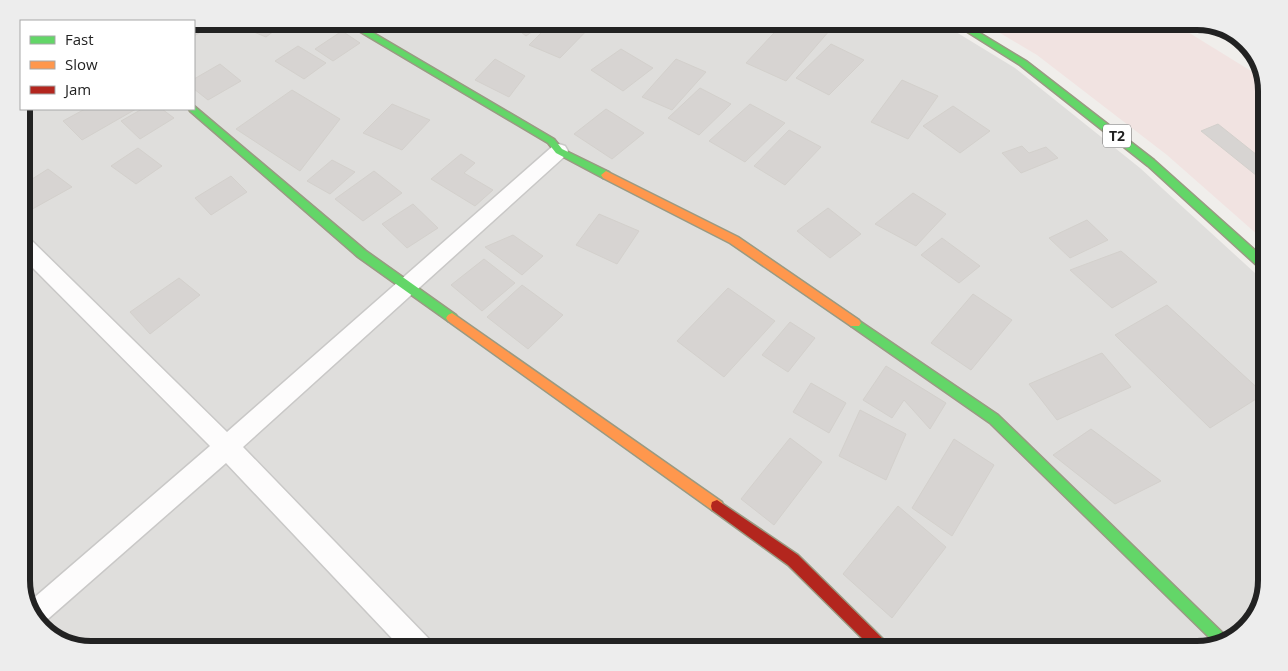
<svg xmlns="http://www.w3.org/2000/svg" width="1288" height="671" viewBox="0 0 1288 671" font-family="'Open Sans',sans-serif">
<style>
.residential{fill:#dfdedc}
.commercial{fill:#f1e3e1}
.building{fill:#d7d4d2;stroke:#d3d0cc}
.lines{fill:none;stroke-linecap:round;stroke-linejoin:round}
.street-casing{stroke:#c9c8c7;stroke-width:3}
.fast-casing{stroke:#999a82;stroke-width:3}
.slow-casing{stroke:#999a82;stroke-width:3}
.jam-casing{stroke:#999a82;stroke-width:3}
.street{fill:#fdfcfc;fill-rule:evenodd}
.fast{fill:#63d668;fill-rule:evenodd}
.slow{fill:#ff974d;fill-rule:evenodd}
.jam{fill:#b3261e;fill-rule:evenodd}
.labels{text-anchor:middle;stroke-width:4.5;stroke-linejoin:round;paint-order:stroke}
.shield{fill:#fff;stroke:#646464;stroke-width:1}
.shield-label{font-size:14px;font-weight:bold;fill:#222}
.rim{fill:none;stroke:#222;stroke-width:6}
</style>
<rect width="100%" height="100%" fill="#f0eeeb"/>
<path class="residential" d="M194 21H938L1015 68 1140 168 1267 284V580L1259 611 1235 638 1197 650H91L60 642 33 618 21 585V109H194Z"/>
<path class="commercial" d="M980 21H1170L1264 79 1267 87V243L1167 155 1037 55Z"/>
<path class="building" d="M194 21H209L214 24 194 36Z
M242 21H287L266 37 237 25Z
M507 21H547L526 36Z
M553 21H596L560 58 529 45Z
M745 21H770L763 29Z
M785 21H832L836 23 786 81 746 63Z
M342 31 360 43 333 61 315 49Z
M831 44 864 60 829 95 796 78Z
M298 46 326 63 304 79 275 61Z
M621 49 653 68 623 91 591 70Z
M495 59 525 76 509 97 475 80Z
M676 59 706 72 672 110 642 97Z
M220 64 241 81 208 100 194 89V79Z
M902 80 938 96 908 139 871 122Z
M700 88 731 104 699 135 668 118Z
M292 90 340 119 300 171 236 129Z
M392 104 430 120 402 150 363 133Z
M750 104 785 123 745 162 709 141Z
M953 106 990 131 960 153 923 126Z
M85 109H136L82 140 63 121Z
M142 109H162L174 118 140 139 121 121Z
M606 109 644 133 612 159 574 134Z
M1218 124 1267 163V184L1201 131Z
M789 130 821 147 785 185 754 166Z
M1022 146 1029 153 1046 147 1058 158 1021 173 1002 153Z
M138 148 162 166 136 184 111 166Z
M461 154 475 163 464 173 493 190 475 206 431 179Z
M332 160 355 172 330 194 307 181Z
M48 169 72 187 27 212 21 206V186Z
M374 171 402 193 363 221 335 199Z
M231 176 247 192 211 215 195 198Z
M913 193 946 214 916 246 875 224Z
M413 204 438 228 407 248 382 224Z
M828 208 861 234 830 258 797 231Z
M599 214 639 231 617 264 576 245Z
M1087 220 1108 240 1070 258 1049 238Z
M513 235 543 256 522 275 485 247Z
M942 238 980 266 959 283 921 255Z
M1121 251 1157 282 1112 308 1070 270Z
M484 259 515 283 482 311 451 285Z
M179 278 200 295 150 334 130 312Z
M522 285 563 315 528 349 487 317Z
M728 288 775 321 724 377 677 341Z
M973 294 1012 320 971 370 931 343Z
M1167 305 1264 394 1210 428 1115 335Z
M790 322 815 338 788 372 762 355Z
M1102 353 1131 387 1057 420 1029 384Z
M886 366 946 403 930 429 904 400 892 418 863 400Z
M811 383 846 403 829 433 793 412Z
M860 410 906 434 886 480 839 456Z
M1091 429 1161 481 1115 504 1053 455Z
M790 438 822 462 774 525 741 499Z
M954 439 994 465 952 536 912 508Z
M898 506 946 547 892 618 843 574Z"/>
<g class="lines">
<g class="street-casing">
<path id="street" d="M559 144 565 146 568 151 565 156 243 447 431 641 435 650H403L226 463 41 625 33 618 28 603 210 446 21 256V235L28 237 227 432 553 146Z"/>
</g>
<g class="fast-casing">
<path id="fast" d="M342 21H353L554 139 562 149 609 172 611 175 609 178H603L556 153 548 143Z
M950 21H960L1026 61 1154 160 1267 261V272L1263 271 1148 166 1020 65Z
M194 106 366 251 456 315 458 318 456 321H448L358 257 190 111 189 109H194Z
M855 318 998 415 1230 640 1216 644 990 423 851 326 849 323 851 320Z"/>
</g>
<g class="slow-casing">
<path id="slow" d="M606 171 738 237 859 320 861 323 859 326H851L730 243 603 178 601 175Z
M452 313 722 502 723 506 722 510 717 512 712 510 448 321 446 318 448 315Z"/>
</g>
<g class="jam-casing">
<path id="jam" d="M717 500 798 555 889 645 891 650H874L788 565 712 510 711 506 712 502Z"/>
</g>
<use href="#street" class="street"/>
<use href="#fast" class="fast"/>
<use href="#slow" class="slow"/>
<use href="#jam" class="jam"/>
</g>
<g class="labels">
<rect class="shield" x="1103" y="124.5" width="28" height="23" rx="4"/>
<g class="shield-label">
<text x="1117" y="141">T2</text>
</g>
</g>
<path d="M0 0H1288V671H0ZM91 30H1197A61 61 0 0 1 1258 91V580A61 61 0 0 1 1197 641H91A61 61 0 0 1 30 580V91A61 61 0 0 1 91 30Z" fill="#ededed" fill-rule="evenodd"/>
<path class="rim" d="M91 30H1197A61 61 0 0 1 1258 91V580A61 61 0 0 1 1197 641H91A61 61 0 0 1 30 580V91A61 61 0 0 1 91 30Z"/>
<rect x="20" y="20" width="175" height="90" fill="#ffffff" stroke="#a7a7a7"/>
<rect x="30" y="36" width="25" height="8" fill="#63d668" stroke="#a7a7a7"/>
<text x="65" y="45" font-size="15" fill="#222222">Fast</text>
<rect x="30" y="61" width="25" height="8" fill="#ff974d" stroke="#a7a7a7"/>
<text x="65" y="70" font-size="15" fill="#222222">Slow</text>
<rect x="30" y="86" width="25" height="8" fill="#b3261e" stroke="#a7a7a7"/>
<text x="65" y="95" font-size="15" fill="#222222">Jam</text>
</svg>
